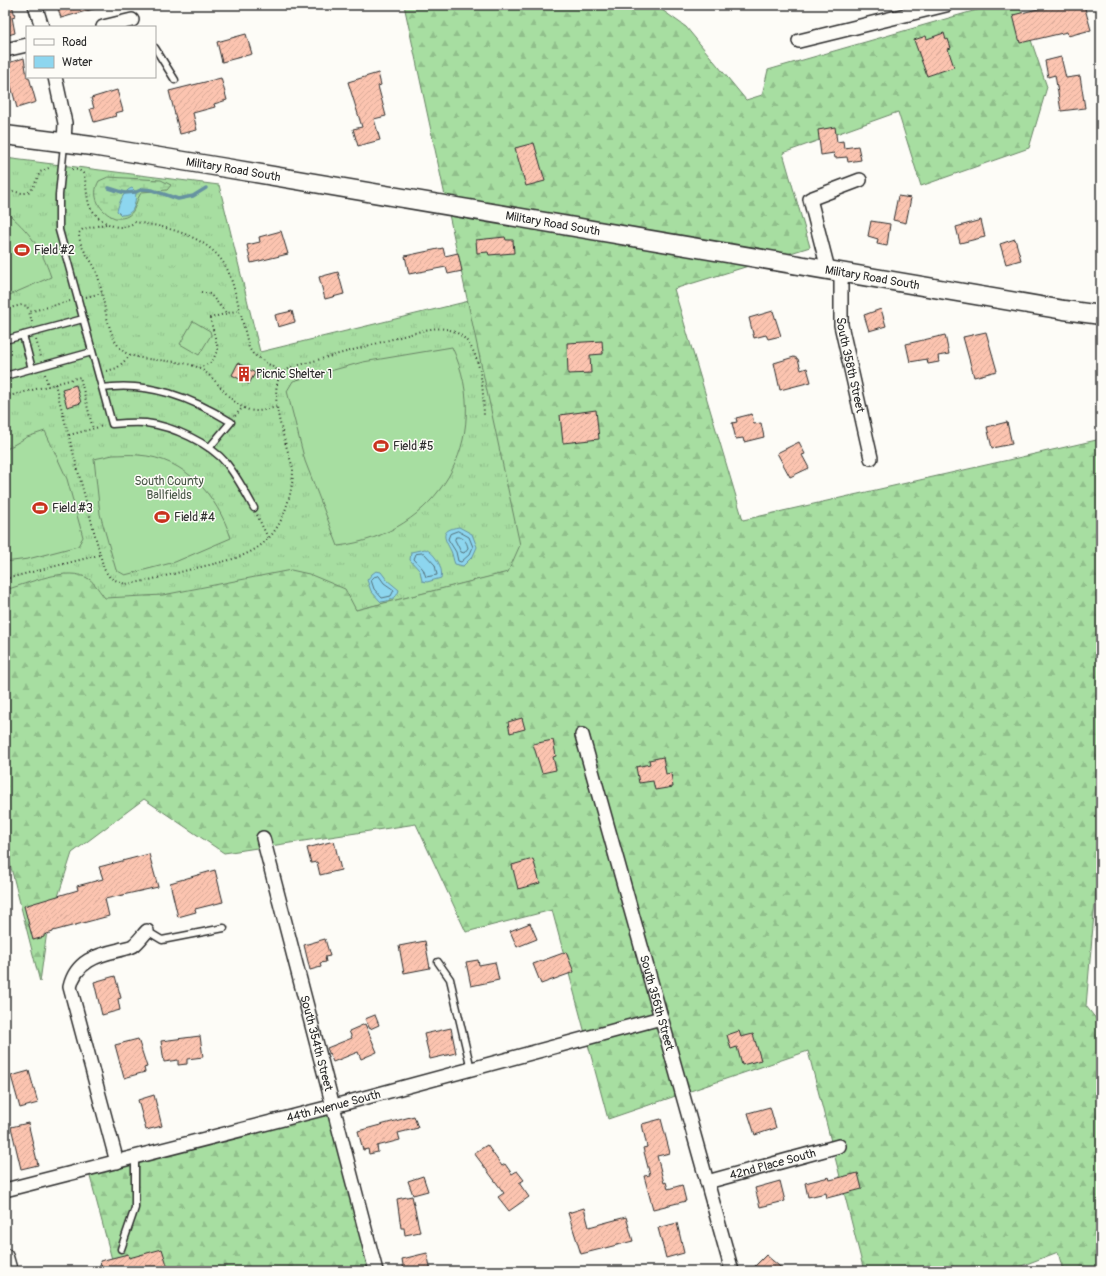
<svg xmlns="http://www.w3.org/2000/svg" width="1106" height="1276" viewBox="0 0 1106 1276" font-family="Pangolin,sans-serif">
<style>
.grass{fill:url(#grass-tufts);stroke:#698466}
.forest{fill:url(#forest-firs);stroke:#698466}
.wetland{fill:url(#wetland-marsh);stroke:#698466}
.pitch{fill:#a7dea1;stroke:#698466}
.water{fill:#8dd6ef;stroke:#6692a1}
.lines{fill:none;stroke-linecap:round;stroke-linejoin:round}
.shore{stroke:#526f79;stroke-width:1}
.stream{stroke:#6692a1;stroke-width:3.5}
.building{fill:url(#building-hatch);stroke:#2b2b2b}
.service-casing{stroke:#2b2b2b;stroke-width:9}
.minor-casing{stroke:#2b2b2b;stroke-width:16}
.tertiary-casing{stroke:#2b2b2b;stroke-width:19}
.secondary-casing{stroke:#2b2b2b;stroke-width:21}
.path{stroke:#2b2b2b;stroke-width:2;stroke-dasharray:1 3;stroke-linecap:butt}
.service{stroke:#fdfcf7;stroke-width:6}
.minor{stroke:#fdfcf7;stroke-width:13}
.tertiary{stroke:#fdfcf7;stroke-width:16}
.secondary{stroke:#fdfcf7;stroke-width:18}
.labels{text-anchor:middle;stroke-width:3;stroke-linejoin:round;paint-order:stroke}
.street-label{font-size:12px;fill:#2b2b2b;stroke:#fdfcf7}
.poi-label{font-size:12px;fill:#2b2b2b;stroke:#fdfcf7;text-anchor:start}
.park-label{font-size:12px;fill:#4a5848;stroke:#fdfcf7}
</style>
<defs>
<pattern id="grass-tufts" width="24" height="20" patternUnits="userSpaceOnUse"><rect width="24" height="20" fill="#a7dea1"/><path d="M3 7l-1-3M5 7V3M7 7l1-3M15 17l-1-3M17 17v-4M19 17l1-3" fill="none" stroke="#90bf8b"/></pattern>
<pattern id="forest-firs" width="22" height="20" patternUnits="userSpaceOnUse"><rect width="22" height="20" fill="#a7dea1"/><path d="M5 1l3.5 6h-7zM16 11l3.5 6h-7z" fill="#90bf8b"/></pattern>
<pattern id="wetland-marsh" width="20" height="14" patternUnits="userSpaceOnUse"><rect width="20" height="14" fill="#a7dea1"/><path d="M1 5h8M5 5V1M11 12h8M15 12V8" fill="none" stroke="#90bf8b"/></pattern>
<pattern id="building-hatch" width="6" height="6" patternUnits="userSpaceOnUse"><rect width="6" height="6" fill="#fcc4b0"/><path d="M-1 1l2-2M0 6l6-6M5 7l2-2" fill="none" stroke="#d8a998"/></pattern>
</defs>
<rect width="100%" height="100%" fill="#fdfcf7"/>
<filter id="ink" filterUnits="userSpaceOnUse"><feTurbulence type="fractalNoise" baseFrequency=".025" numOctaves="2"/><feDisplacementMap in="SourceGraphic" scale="8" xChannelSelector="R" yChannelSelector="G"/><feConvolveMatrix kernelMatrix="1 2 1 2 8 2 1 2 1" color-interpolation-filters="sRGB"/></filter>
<g filter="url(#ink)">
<path class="grass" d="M5 158 219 185 260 352 469 301 534 566 5 697Z"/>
<path class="forest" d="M404 5H655L686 27 746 100 762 95 768 70 994 5H1019L1047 87 1029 148 921 186 898 112 783 153 810 247 674 289 743 520 1101 439V855L1099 857 1086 1006 1101 1025V1271H1063L1058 1252 1008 1271H864L808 1051 608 1119 552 910 466 932 416 824 224 853 144 799 72 853 47 931 40 982 5 844V590C27 584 68 565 89 579 95 583 100 592 105 598L163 595 291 570 309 574 345 589 356 610 508 572 520 545Z
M334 1106 376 1271H115L88 1169Z"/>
<path class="wetland" d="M108 177 161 180 171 185 167 190 142 192C133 202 138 220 115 218 100 212 90 196 99 181Z"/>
<path class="pitch" d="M5 211C29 231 41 247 51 277L5 297Z
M193 321 210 331 211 335 199 355 180 344Z
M452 347C495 440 437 534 338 546L305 461 287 391 293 381 363 362Z
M45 431 67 479 83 537 78 546 28 559 5 562V450L27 437Z
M113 455C121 455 130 454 138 455 186 458 217 496 231 538L175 562 125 575 116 570 100 514 94 459Z"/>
<path class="water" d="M132 188 136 192C135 204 135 215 121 215L117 211C119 203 124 190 132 188Z
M459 527 472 534 477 547 473 556 463 566 455 564C453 560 453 555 451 551 445 539 438 530 459 527Z
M425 549C434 552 444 568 441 578L427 582 422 581 420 571 410 560 411 552Z
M376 571 381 572 387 580 399 590C397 599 389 601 381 602L371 591 367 580 372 574Z"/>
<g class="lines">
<path class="shore" d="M458 531 469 537 473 547 470 554 461 562 458 561 456 552 448 539 450 534Z
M456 537C463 536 467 542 468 548L464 553 461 552 455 540Z
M424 553 435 565 437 575 426 577 423 569 414 559 416 554Z
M379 576 384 583 394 590 391 596 382 598 374 589 371 580 374 577Z"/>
<path class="stream" d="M109 188 125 193 136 192 143 189 152 190 178 199 193 196 206 188"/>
</g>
<path class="building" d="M5 5H12L15 16 12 17 15 33 5 36Z
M57 5H97V8L61 18Z
M1055 5H1084L1091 30 1068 36 1067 32 1020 43 1013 15Z
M944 33 946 40 948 39 951 48 948 49 954 67 927 76 914 40 926 36 927 39Z
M246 34 252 54 222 62 217 42Z
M1061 57 1066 78 1080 76 1085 108 1061 111 1055 75 1048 77 1045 61Z
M24 58 27 77H29L36 102 17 108 5 64Z
M378 73 381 85 378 86 386 116 374 119 380 140 358 146 353 129 362 127 348 82Z
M221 78 227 100 214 104 215 107 193 113 197 130 180 134 169 91Z
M117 90 123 111 115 113 116 116 94 122 90 109 94 108 91 98Z
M835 127 837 142 843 141 844 148 858 146 861 160 848 162 847 157 835 158 834 153 821 155 818 130Z
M534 143 545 181 526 186 515 148Z
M898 196 911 198 906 223 893 220Z
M981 220 985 237 960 243 956 227Z
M871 221 890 224 887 246 877 244 878 239 868 236Z
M281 231 288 254 251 263 247 245 260 242 259 237Z
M505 237 506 240H513L514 253 489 255 488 252 477 253 476 240Z
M1015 239 1021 260 1006 264 1000 244Z
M443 248 445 256 458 253 462 271 448 274 446 267 409 274 405 256Z
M338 272 344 294 325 299 319 277Z
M881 309 886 326 869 331 864 315Z
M292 311 295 322 278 327 275 315Z
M773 311 781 336 768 339 766 335 754 338 749 318Z
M986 332 997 371 974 377 963 337Z
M945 335 949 354 938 356 939 362 928 364 927 359 910 362 906 344Z
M602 341 603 354 590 355 591 373 568 374 567 343Z
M794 357 798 359 801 370 807 368 811 382 780 390 774 363Z
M238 363 255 373 249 384 232 375Z
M76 385 81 403 67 407 62 389Z
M596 410 599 439 563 443 560 415Z
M752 414 754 424 761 423 764 437 744 442 743 438 736 439 732 423 737 422 736 418Z
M1007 422 1012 444 992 448 987 427Z
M799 442 805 454 802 455 809 468 790 477 777 453Z
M522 718 525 729 510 733 508 722Z
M553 740 556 756 553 757 556 770 542 773 533 744Z
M663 757 666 774 671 773 673 787 655 790 653 781 639 783 636 767 650 764 649 760Z
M334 841 341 870 320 875 317 862 311 863 307 848Z
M149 854 158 887 105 899 109 916 53 931V932L44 935V937L33 940 24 906 78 890 77 886 103 879 99 867Z
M533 859 540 883 518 889 512 865Z
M215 870 223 902 195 909 196 912 178 917 170 883Z
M530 923 537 939 517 947 510 931Z
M325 939 330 956 325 957 326 962 320 963 321 967 310 970 304 945Z
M425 941 430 968 404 973 399 946Z
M566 952 574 972 541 984 533 964Z
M478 960 479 965 495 962 499 980 471 986 466 962Z
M115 976 121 998 118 999 120 1010 102 1015 94 982Z
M375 1015 379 1025 370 1029 365 1019Z
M365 1024 377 1052 361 1059 358 1052 333 1062 327 1048 352 1038 349 1031Z
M451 1028 456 1053 430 1059 424 1034Z
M739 1031 741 1037 753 1034 761 1060 742 1065 737 1047 731 1049 727 1035Z
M200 1036 203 1057 187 1059V1064L178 1065V1060L164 1062 161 1041Z
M138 1039 147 1067 144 1068 145 1072 124 1078 115 1045Z
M29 1071 38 1103 20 1108 11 1076Z
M154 1095 162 1126 146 1130 138 1100Z
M770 1107 776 1128 755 1135 748 1113Z
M414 1116 418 1128 398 1133 400 1140 377 1146 378 1152 369 1154 368 1149 363 1150 358 1131Z
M661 1119 670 1153 657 1156 664 1183 666 1182 668 1189 682 1185 686 1201 653 1209 644 1176 650 1175 643 1148 647 1147 642 1124Z
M28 1123 38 1165 21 1169 11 1127Z
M487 1145 502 1166 505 1164 512 1174 517 1171 524 1180 519 1183 529 1197 509 1211 498 1197 504 1193 474 1153Z
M858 1173 862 1189 827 1198 826 1193 808 1197 805 1183 829 1177 830 1180Z
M423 1176 428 1191 413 1195 408 1181Z
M780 1181 785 1201 760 1207 755 1188Z
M412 1196 420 1232 405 1235 404 1228H401L397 1199Z
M584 1208 589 1227 626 1217 633 1241 581 1254 568 1213Z
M677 1223 684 1253 666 1258 658 1228Z
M162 1249 169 1271H102L100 1261 128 1254 129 1258Z
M427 1253 431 1271H404L402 1259Z
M766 1255 785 1271H750Z"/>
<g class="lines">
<g class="service-casing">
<path id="service" d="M155 48 175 80
M64 145 59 195V230L112 424C123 423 135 422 146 423 172 426 210 443 227 464 237 477 246 493 254 508
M23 335 32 369
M5 340 83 319
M5 376 92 352
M102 388C149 381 192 398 231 422L209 448
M147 931 162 940 224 928
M438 962 450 979 471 1069
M121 1249 135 1208V1157"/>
</g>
<g class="minor-casing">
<g id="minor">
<path d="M35 5 42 27"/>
<path d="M103 27 132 20"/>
<path d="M799 41 946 5"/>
<path d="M5 50 27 45"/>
<path d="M55 77 65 123 64 143"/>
<path d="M828 269 810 199 860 180"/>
<path id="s1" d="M841 272V325L871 458"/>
<path id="s2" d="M582 735 732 1271"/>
<path id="s3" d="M263 838 376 1271"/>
<path d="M117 1162 70 987C76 961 97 955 119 950 124 948 131 948 134 945 139 941 143 935 147 931"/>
<path id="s4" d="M707 1182 839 1146"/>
<path id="s5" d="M5 1190 334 1106 661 1018"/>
</g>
</g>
<g class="tertiary-casing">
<path id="tertiary" d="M5 1257 9 1271"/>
</g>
<g class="secondary-casing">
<g id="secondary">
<path id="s6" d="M5 135 92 146 220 167 1064 310 1101 315"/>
</g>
</g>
<path class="path" d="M72 169 79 170 83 173C87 183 86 194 89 204 90 209 95 213 98 217 110 227 122 231 135 222 170 227 217 238 230 276 238 299 243 324 249 348L253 354 282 373
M5 189C30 196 30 196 40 172L51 167
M106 224 83 229 79 233C79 248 89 256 95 268 105 291 104 334 123 351 137 363 181 358 199 368 220 379 231 410 256 411 263 411 271 408 277 407
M201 292 210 294 227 314
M86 297 102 293
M5 309 22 305 27 306 29 311
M32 322 29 312 70 301
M36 340 41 357
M199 368 212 362 218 349 210 318 239 310
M107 371 117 368 131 355
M45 374 48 386 80 377 93 429
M55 384 104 569 110 578 125 584C146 582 168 575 188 570 231 559 267 558 285 511 290 497 293 484 293 469 287 446 267 395 281 374 284 371 289 369 292 367L425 330C480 318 483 378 484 417
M5 397 48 386
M235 416 243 407
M69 435 103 426
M257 515 269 540
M5 579 99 555"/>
<use href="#service" class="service"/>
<use href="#minor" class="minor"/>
<use href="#tertiary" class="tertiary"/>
<use href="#secondary" class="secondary"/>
</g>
</g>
<defs>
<g id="stadium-bare" transform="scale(1.2)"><path d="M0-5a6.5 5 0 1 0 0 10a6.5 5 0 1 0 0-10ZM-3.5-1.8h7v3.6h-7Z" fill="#c8321e" stroke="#fdfcf7" stroke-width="2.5" paint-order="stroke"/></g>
<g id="building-bare" transform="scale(1.2)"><path d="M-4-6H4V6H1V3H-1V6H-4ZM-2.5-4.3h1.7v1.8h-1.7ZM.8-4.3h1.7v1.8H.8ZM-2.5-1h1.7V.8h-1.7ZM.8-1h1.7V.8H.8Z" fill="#c8321e" stroke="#fdfcf7" stroke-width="2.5" paint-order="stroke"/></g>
</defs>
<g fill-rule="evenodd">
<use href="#stadium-bare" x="22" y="250"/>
<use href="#building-bare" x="244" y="374"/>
<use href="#stadium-bare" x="381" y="446"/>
<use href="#stadium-bare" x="40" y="508"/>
<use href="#stadium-bare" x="162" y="517"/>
</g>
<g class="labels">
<g class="street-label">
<text dy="4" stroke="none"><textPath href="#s6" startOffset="231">Military Road South</textPath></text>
<text dy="4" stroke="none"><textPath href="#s6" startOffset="555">Military Road South</textPath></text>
<text dy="4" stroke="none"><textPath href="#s6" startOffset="879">Military Road South</textPath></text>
<text dy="4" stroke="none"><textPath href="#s1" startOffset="94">South 358th Street</textPath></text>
<text dy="4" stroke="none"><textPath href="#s2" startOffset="278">South 356th Street</textPath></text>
<text dy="4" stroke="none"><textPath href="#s3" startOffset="212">South 354th Street</textPath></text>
<text dy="4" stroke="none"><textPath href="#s5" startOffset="339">44th Avenue South</textPath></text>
<text dy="4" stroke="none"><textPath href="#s4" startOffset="68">42nd Place South</textPath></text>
</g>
<g class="poi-label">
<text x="34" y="254">Field #2</text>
<text x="256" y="378">Picnic Shelter 1</text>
<text x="393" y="450">Field #5</text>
<text x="52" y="512">Field #3</text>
<text x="174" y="521">Field #4</text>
</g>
<g class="park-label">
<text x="169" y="485">South County<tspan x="169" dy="14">Ballfields</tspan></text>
</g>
</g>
<rect width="1106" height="1276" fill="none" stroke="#fdfcf7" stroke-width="20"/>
<rect x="10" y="10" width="1086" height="1256" fill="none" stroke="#2b2b2b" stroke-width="1.5" filter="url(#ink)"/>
<rect x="26" y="26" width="130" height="52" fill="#fdfcf7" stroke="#a9a8a5"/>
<rect x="34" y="39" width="20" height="6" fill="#fdfcf7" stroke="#a9a8a5"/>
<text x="62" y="46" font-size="12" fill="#2b2b2b">Road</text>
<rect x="34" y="56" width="20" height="12" fill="#8dd6ef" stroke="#a9a8a5"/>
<text x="62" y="66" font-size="12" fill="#2b2b2b">Water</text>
</svg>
